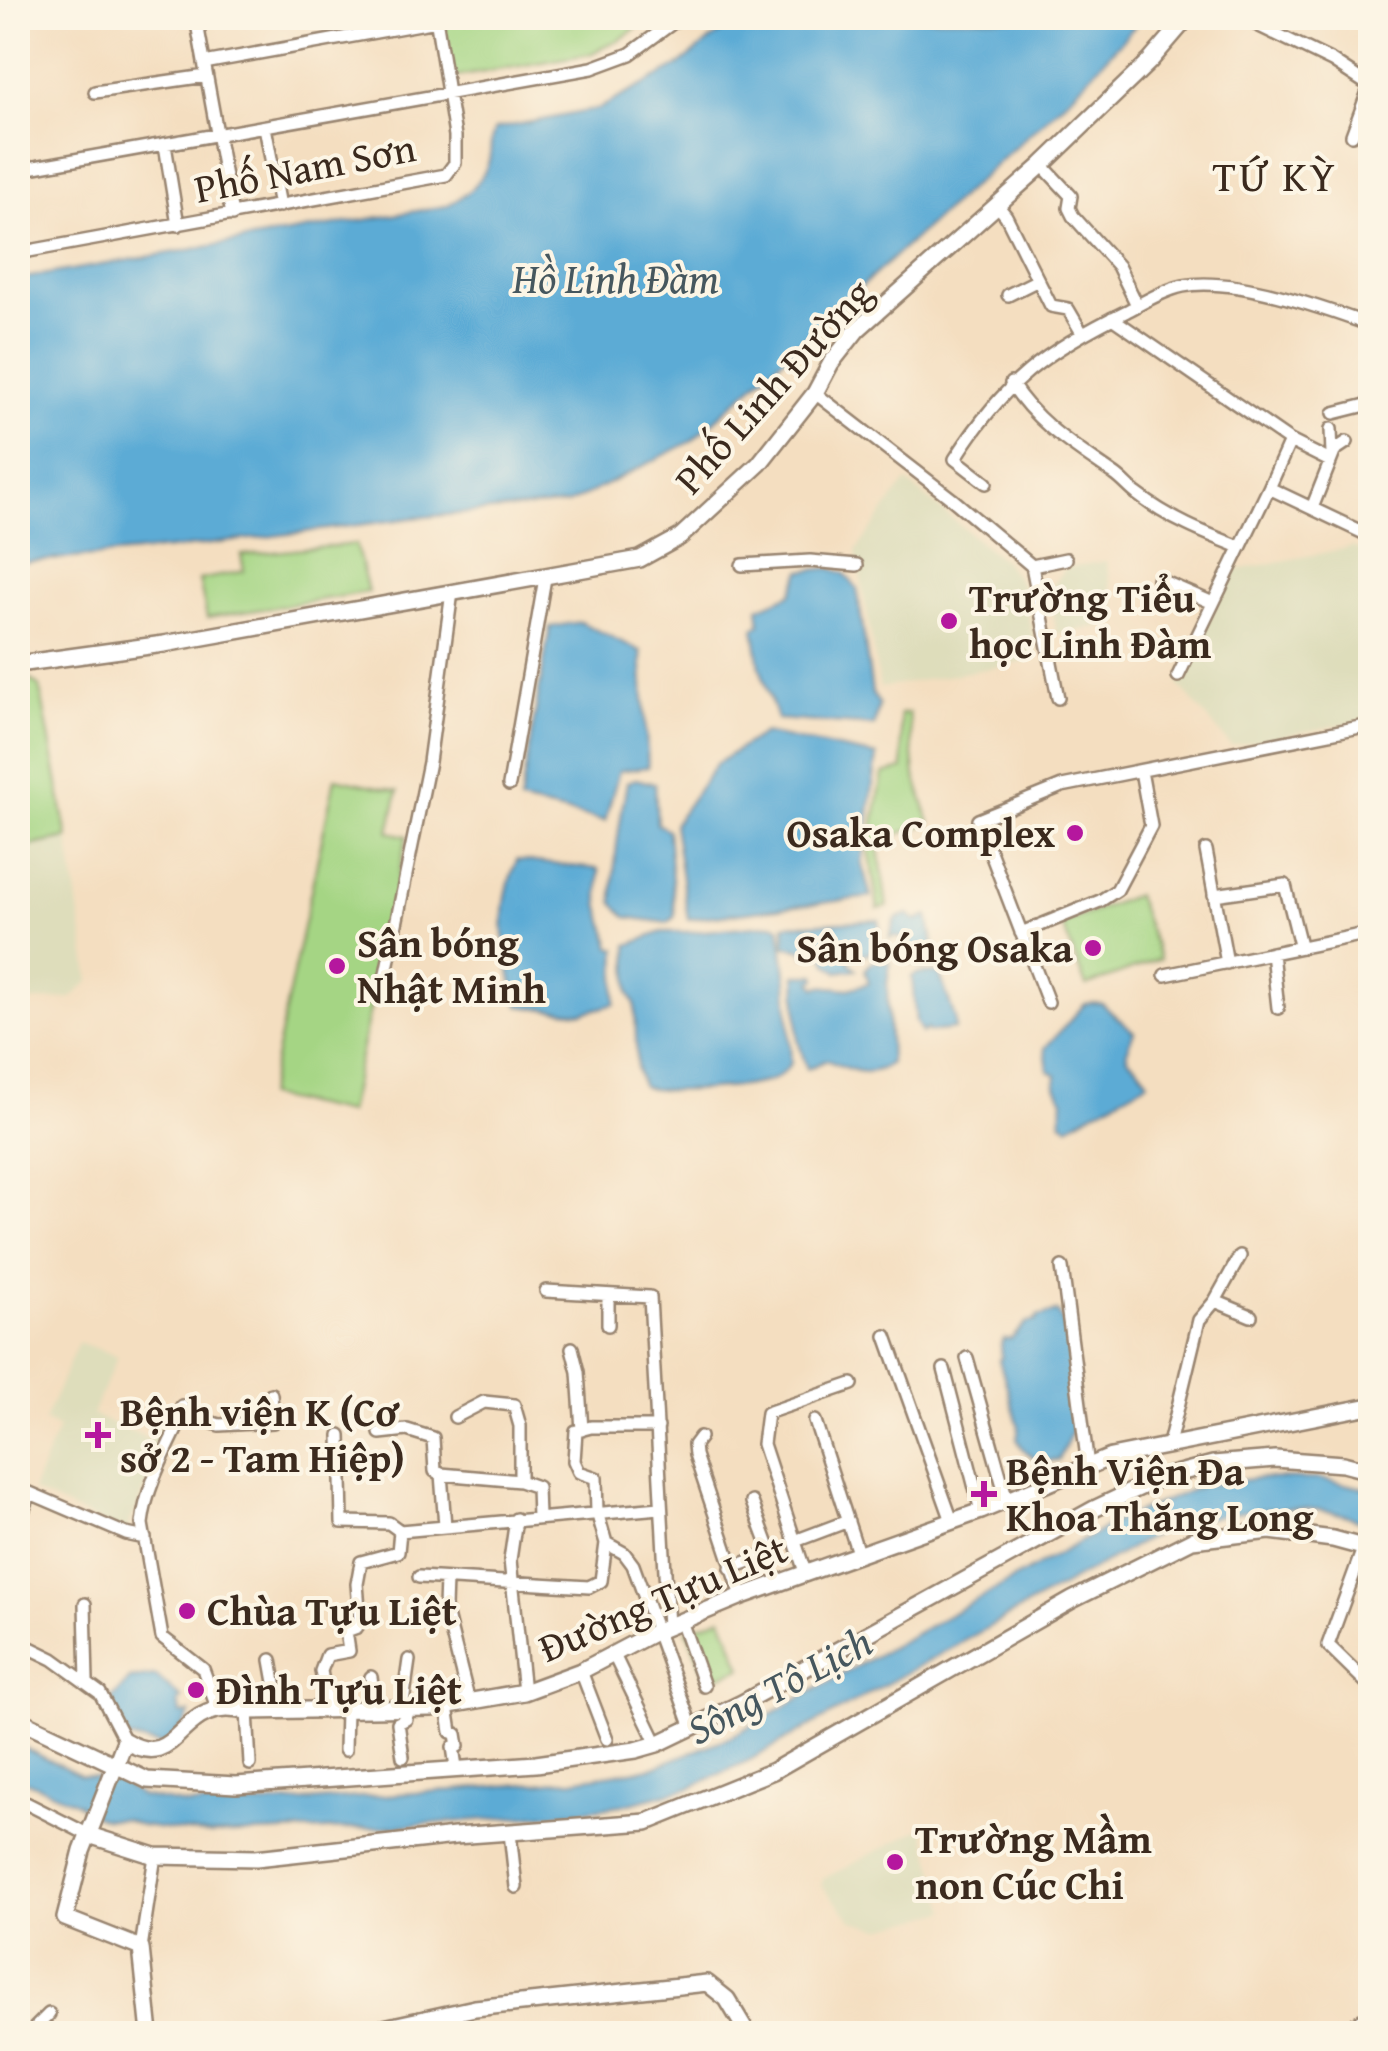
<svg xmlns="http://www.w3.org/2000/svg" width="1388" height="2051" viewBox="0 0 1388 2051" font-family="'Gentium Book Plus',serif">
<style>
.built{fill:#deddbb}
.green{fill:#a5d584;stroke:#708051;stroke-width:2.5}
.water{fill:#5babd5;stroke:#4b6a7a;stroke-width:2.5}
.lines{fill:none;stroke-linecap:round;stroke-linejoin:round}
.street-casing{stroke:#98846f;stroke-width:16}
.secondary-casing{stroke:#98846f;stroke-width:20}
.street{stroke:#fff;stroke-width:11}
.secondary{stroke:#fff;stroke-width:15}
.poi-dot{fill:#b5179e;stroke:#fcf5e5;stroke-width:4}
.labels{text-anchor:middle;stroke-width:8;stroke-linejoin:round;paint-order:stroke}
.street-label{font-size:40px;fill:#3b2a1e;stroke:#fcf5e5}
.poi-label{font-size:40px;font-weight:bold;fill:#3b2a1e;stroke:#fcf5e5;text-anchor:start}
.neighbourhood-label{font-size:42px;letter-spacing:2.5px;fill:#3b2a1e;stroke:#fcf5e5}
.water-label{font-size:42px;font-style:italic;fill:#46575e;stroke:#fcf5e5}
</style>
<rect width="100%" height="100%" fill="#fcf5e5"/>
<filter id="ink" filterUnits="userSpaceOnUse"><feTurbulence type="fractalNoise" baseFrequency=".01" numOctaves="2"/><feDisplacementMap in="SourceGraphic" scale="20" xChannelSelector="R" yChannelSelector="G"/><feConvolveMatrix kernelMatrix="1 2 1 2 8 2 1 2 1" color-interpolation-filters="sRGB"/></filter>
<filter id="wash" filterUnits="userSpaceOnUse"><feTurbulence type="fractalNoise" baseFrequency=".0048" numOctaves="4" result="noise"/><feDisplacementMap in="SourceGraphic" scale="40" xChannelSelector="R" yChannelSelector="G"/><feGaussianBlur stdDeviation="2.25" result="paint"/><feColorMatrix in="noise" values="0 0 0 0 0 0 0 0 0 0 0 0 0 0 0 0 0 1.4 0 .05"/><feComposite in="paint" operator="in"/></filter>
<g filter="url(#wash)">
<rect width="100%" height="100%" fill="#f4dec0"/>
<path class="built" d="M906 481 1005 562 1022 585 1037 657 1030 661 880 688 856 551Z
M1353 547 1367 554 1370 572V719L1231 746 1178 684 1232 571Z
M1106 561 1118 623 1056 634 1049 591 1065 568Z
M68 838 90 981 71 998 18 1003V848Z
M78 1342 118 1356 92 1415 151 1439 158 1425 172 1431 125 1533 32 1491 58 1428 44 1421Z
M923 1827 947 1911 882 1928 853 1921 821 1885 823 1879Z"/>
<path class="green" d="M441 18H650L621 39 590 54 450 78Z
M356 544 368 592 207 618 199 580 244 571 241 555Z
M29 679 40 687 68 838 18 848V680Z
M909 713 915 775 930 823 878 841 887 907 878 909 869 849 883 774 903 769 900 714Z
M335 778 398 791 389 832 407 836 348 1113 267 1096Z
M1136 895 1160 959 1086 986 1062 924Z
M722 1617 742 1668 707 1681 687 1630Z"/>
<path class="water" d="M739 18H1142L1073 94 692 441 568 504 412 518 180 548 18 563V279L446 206C464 197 483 182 489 160 492 149 489 140 495 129L598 109 678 66Z
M830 568 844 573 857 588 872 693 879 704 874 726 777 719 760 667 754 628 760 624 758 608 791 594 801 571Z
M580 622 641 651 648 767 619 771 605 821 520 802 550 627Z
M764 733 877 756 862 864 871 897 688 919 674 824 716 764Z
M636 779 655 784 657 824 668 830 675 916 668 923 626 917 613 902C613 862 620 821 627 782Z
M517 860 599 869V903L611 947 617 949 615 1004 582 1013 519 1006C504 952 494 914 517 860Z
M908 914 916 921 928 916 936 957 930 966 923 968 906 961 904 939 895 936 889 938 896 919Z
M879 920C880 935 880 946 867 954L856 953 850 956 849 962 856 969 838 972 827 963 824 954 805 956 803 950 785 946V925Z
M774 924 780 927 787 981 791 1063C786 1070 781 1075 774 1079 754 1088 661 1095 642 1086L637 1069 635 1004 629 993 628 945 662 932H694Z
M880 961 890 963 887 985 890 1063C870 1080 848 1069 827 1060L807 1069 798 1040 796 975H816L817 979 812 981 817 988 820 986 849 989 869 983 865 970 872 962Z
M934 973 940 975 955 1018V1029L929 1032 927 1029 922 1033 916 1022 912 977 917 974Z
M1093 1003 1102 1004 1134 1032C1116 1070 1135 1052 1148 1082L1068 1126 1061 1121 1063 1100 1056 1086V1075L1048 1070 1045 1048 1084 1005Z
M1057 1312C1070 1327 1080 1402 1074 1422 1071 1435 1065 1448 1059 1460L1039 1462 1023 1449 1017 1439 1019 1427 999 1360 1002 1357 1001 1345 1004 1339H1011L1026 1323 1036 1321 1037 1317Z
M1258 1478 1320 1479 1364 1488 1370 1486V1526C1361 1523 1351 1516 1341 1514 1290 1500 1201 1514 1154 1535L748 1761 692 1787 622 1805 556 1814 372 1828 211 1835 141 1826 124 1819H103L91 1815 77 1803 18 1778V1745L80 1775 118 1780 140 1796 187 1805 267 1804 467 1789 573 1780 651 1768 730 1737 1123 1518 1201 1486Z
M156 1676 182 1699 178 1701 180 1714 190 1713 184 1725 164 1746 126 1738 111 1700 130 1679Z"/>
</g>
<g filter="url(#ink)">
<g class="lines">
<g class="street-casing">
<path id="street" d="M18 18H19
M196 18 232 215
M1243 18 1332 61 1370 86
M204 63 437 21
M95 92 206 76
M265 127 280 206
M1352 135 1370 86
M165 145 178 225
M1042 165 1071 196 1069 208 1073 216 1118 266 1137 305
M18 170 592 68 630 54 679 18
M997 205 1006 216 1051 306 1068 309 1082 333
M18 253 446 175 455 163V136L436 18
M1008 295 1038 280
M1112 318 1290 441 1330 461
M1011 383C1038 425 1074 446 1114 474 1123 480 1129 488 1137 494 1169 519 1204 533 1240 547
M815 393 952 499 1032 566 1058 698
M1334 413 1370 404
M1331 429 1332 455
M1290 441 1269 488 1370 536
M986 483 955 459C1004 382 1045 351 1127 311 1144 302 1164 290 1183 286 1233 276 1323 308 1370 325
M1312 508 1335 450 1347 442
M742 565 810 561 857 565
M1032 566 1066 559
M1158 579 1213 603
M1178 676 1269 488
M509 785 545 578
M1206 850 1227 963
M1214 895 1285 885 1300 945
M1021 933 1100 901 1117 890 1151 826 1141 771
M1272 953 1278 1008
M1165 975 1370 933
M373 996 384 983 429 762 452 592
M1048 1002 978 820 1062 786 1370 725
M1062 1267 1088 1466
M546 1291 650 1297 668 1627
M1215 1301 1251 1316
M608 1325V1295
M886 1336 952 1521
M572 1348 578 1372 582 1430
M967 1358 1007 1500
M944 1369 981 1511
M182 1406 184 1413 219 1425 273 1422 271 1394
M184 1413C168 1448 146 1485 142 1524L162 1637 203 1669 218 1710
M455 1417 484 1402 514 1405 520 1426V1481
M815 1421 858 1553
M658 1427H591L576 1431 574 1461 579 1472 596 1478 597 1512 606 1543 624 1553 633 1565 692 1728
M380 1433 407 1430 433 1438 435 1471 441 1474 445 1526
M340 1435 342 1522 389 1523 400 1531 660 1508
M700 1437 694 1445 695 1455 742 1596
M1169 1444 1199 1320 1215 1301 1240 1256
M441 1474 520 1481 537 1487 538 1517
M516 1519 510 1560 524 1692
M18 1525 30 1493 126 1534 145 1538
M795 1541 848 1521
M1364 1546 1328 1645 1370 1686
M731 1568 771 1553 752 1502
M805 1572 763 1444 767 1413 852 1384
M419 1577 589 1587 601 1581 606 1543
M446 1580 445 1607 469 1702
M85 1604 87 1681
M681 1621 704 1686
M18 1642 53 1659 100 1693 125 1741
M613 1653 657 1744
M271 1660 280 1710
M581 1671 607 1739
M371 1677 375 1707
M447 1706 451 1732 456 1734 458 1746 453 1747 456 1767
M328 1708 321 1671 327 1655 349 1651 346 1631 357 1627 360 1621 357 1584 361 1562 398 1552 400 1531
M402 1709 409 1660
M247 1711 250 1764
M345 1750 346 1709
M403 1757 398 1723 406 1719V1709
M18 1799 89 1835
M510 1833 516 1887
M141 1948 155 1856
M29 2034 49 2014
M1338 2034 1370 2015"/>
</g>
<g class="secondary-casing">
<path id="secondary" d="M18 664 164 644 640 559 680 537 759 464 815 393 831 363 857 330 1042 165 1150 61 1187 18
M18 1719 147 1780 236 1785 536 1764 636 1750 657 1744 742 1703 1094 1509 1160 1478 1213 1464 1275 1459 1343 1464 1370 1471
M89 1835 155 1856 256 1858 455 1836 647 1822 773 1771 1072 1600 1192 1540 1270 1531 1333 1539 1370 1549
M150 2034 141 1948 65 1918 82 1851 125 1741C169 1767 175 1726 207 1713 221 1707 233 1709 247 1711L432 1708 524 1692 581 1671 655 1632 742 1596 981 1511 1111 1457 1370 1406
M356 2034 475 2008 707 1983 727 1999 748 2034"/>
</g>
<use href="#street" class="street"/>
<use href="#secondary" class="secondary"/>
</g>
</g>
<g class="poi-dot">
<circle cx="949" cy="621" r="10"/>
<circle cx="1075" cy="833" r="10"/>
<circle cx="1093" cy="948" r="10"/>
<circle cx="337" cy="966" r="10"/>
<path d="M93 1420h10v10h10v10h-10v10h-10v-10h-10v-10h10z"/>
<path d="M979 1479h10v10h10v10h-10v10h-10v-10h-10v-10h10z"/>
<circle cx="187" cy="1611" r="10"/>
<circle cx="196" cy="1690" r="10"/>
<circle cx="895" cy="1862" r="10"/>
</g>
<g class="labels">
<g class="street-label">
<text transform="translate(305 168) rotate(-11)" y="14">Phố Nam Sơn</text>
<text transform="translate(773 386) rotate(-48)" y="14">Phố Linh Đường</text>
<text transform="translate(663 1598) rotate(-23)" y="14">Đường Tựu Liệt</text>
</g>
<g class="poi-label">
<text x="969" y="612">Trường Tiểu<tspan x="969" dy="46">học Linh Đàm</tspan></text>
<text x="1055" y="847" text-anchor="end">Osaka Complex</text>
<text x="357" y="957">Sân bóng<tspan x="357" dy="46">Nhật Minh</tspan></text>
<text x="1073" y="962" text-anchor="end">Sân bóng Osaka</text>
<text x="120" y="1426">Bệnh viện K (Cơ<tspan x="120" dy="46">sở 2 - Tam Hiệp)</tspan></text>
<text x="1006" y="1485">Bệnh Viện Đa<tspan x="1006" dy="46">Khoa Thăng Long</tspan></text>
<text x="207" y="1625">Chùa Tựu Liệt</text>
<text x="216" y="1704">Đình Tựu Liệt</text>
<text x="915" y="1853">Trường Mầm<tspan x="915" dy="46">non Cúc Chi</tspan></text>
</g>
<g class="neighbourhood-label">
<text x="1275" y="191">TỨ KỲ</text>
</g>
<g class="water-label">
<text x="616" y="293">Hồ Linh Đàm</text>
<text transform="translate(779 1685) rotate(-28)" y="15">Sông Tô Lịch</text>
</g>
</g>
<rect width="1388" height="2051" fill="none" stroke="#fcf5e5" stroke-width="60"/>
</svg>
